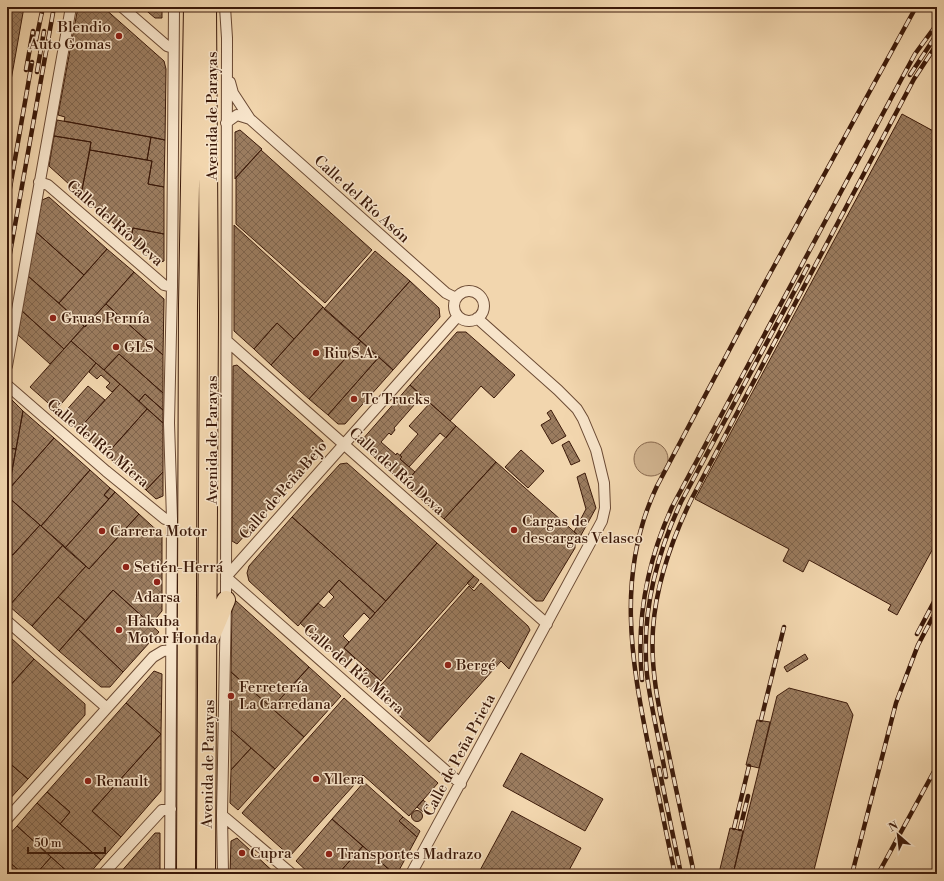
<svg xmlns="http://www.w3.org/2000/svg" width="944" height="881" viewBox="0 0 944 881" font-family="'Libre Bodoni',serif">
<style>
.green{fill:#d3b692;stroke:#88684e}
.building{fill:url(#building-cross-hatch);stroke:#3c1a0a}
.lines{fill:none;stroke-linecap:round;stroke-linejoin:round}
.street-casing{stroke:#6a4933;stroke-width:12}
.highway-casing{stroke:#3c1a0a;stroke-width:20}
.street{stroke:#f7e4ca;stroke-width:10}
.highway{stroke:#f2d6ae;stroke-width:18}
.rail-casing{stroke:#3c1a0a;stroke-width:4.5}
.rail{stroke:#f7e4ca;stroke-width:3;stroke-dasharray:9;stroke-linecap:butt}
.poi-dot{fill:#8f2418;stroke:#f7e4ca;stroke-width:1.5}
.labels{text-anchor:middle;stroke-width:3;stroke-linejoin:round;paint-order:stroke}
.poi-label{font-size:15px;fill:#3c1a0a;stroke:#f7e4ca;text-anchor:start}
.street-label{font-size:15px;fill:#3c1a0a;stroke:#f7e4ca}
</style>
<defs>
<pattern id="building-cross-hatch" width="8" height="8" patternUnits="userSpaceOnUse"><rect width="8" height="8" fill="#9b7c5f"/><path d="M0 0l8 8M0 8l8-8" fill="none" stroke="#80654d"/></pattern>
</defs>
<rect width="100%" height="100%" fill="#f2d6ae"/>
<filter id="stains"><feTurbulence type="fractalNoise" baseFrequency=".005" numOctaves="4"/><feColorMatrix values="0 0 0 0 .2 0 0 0 0 .09 0 0 0 0 .02 0 0 0 .5 -.17"/></filter>
<radialGradient id="worn" r=".72"><stop offset=".6" stop-color="#630" stop-opacity="0"/><stop offset="1" stop-color="#630" stop-opacity=".3"/></radialGradient>
<path class="green" d="M634 459a17 17 0 1 1 34 0a17 17 0 1 1-34 0Z"/>
<path class="building" d="M7 7H24L7 103Z
M78 7H103L164 61 166 69 165 140 64 121 65 117 58 115Z
M142 7H162V18H155Z
M902 114 937 133V541L897 615 888 610 891 605 809 560 803 572 783 561 789 549 695 499Z
M57 120 151 137 147 160 90 150 91 142 54 136Z
M240 130 262 149 235 179V132Z
M54 136 91 142 81 195 49 166Z
M151 137 165 140 164 187 148 184 152 161 147 160Z
M90 150 152 161 148 184 164 187V234L133 228 131 239 81 195Z
M261 150 372 250 325 303 236 224V177Z
M49 197 107 249 84 275 36 232 42 200Z
M234 225 323 307 294 339 277 323 254 349 234 331Z
M133 228 164 234V261L158 263 131 239Z
M36 232 84 275 59 303 28 276Z
M107 249 134 272 85 327 59 303Z
M375 251 410 281 358 339 324 309Z
M134 272 164 299 163 355 106 304Z
M28 276 84 326 64 349 22 311Z
M410 281 439 308 440 317 393 370 358 339Z
M106 304 163 355V393L119 354 104 370 71 341Z
M323 307 361 341 309 399 271 365Z
M22 311 64 349 50 364 18 335Z
M277 323 294 339 271 365 254 349Z
M457 332H466L515 375 494 398 481 386 450 421 410 385Z
M71 341 96 363 56 410 30 387Z
M361 341 379 357 328 415 309 399Z
M119 354 163 393V410L145 394 139 401 104 370Z
M379 357 393 370 345 424H338L328 415Z
M96 363 120 384 112 392 106 387 110 383 101 375 97 379 89 372Z
M237 365 323 441V448L237 544 232 541 233 366Z
M120 384 147 409 106 455 78 430Z
M410 385 422 396 394 428 395 430 391 435 389 433 381 442 396 455 397 453 402 457 400 459 415 472 404 484 362 446V440Z
M88 386 105 400 78 430 62 415Z
M145 394 163 410V423L139 401Z
M12 400 23 411 16 449 7 448V403Z
M430 403 456 426 446 438 440 433 409 467 400 459 402 457 400 455 418 434 409 426Z
M147 409 163 423V472L146 490 106 455Z
M551 410 566 436 552 444 541 425 551 419 547 413Z
M23 411 54 438 9 489 16 449Z
M456 426 496 462 444 519 404 484Z
M54 438 90 470 41 526 7 496 9 489Z
M569 441 580 461 571 465 562 445Z
M7 448 16 449 7 496Z
M521 450 544 471 528 488 505 467Z
M496 462 580 537 575 543V548L543 601H536L444 519Z
M347 463 437 543 386 601 292 517 340 464Z
M90 470 110 488 104 495 109 499 65 548 41 526Z
M163 472V496L156 499 146 490Z
M585 473 596 508 580 537 574 532 586 509 577 477Z
M110 488 115 492 109 499 104 495Z
M115 492 139 514 89 569 65 548Z
M7 496 40 525 13 555 7 550Z
M139 514 162 535V611L151 624 113 590 86 621 58 597 86 566 89 569Z
M292 517 386 601 375 613 339 580 298 626 249 581 247 573 249 566Z
M40 525 63 545 9 606 7 604V561Z
M437 543 474 576 381 681 344 648Z
M63 545 86 566 32 626 9 606Z
M474 576 479 580 473 588 467 583Z
M339 580 375 613 370 619 364 613 343 636 349 642 344 648 355 658 348 666 300 623 318 603 324 608 334 597 329 592Z
M481 583 528 626 530 630 509 669 501 661 429 742 374 693 469 586 474 591Z
M113 590 159 632 123 672 78 629Z
M58 597 86 621 59 651 32 626Z
M235 600 309 667 272 708 231 672 232 601Z
M78 629 123 672 110 687H101L59 651Z
M11 638 34 659 7 689V642Z
M805 654 808 659 787 672 784 667Z
M34 659 85 704V715L28 779 7 761V689Z
M309 667 341 696 304 737 272 708Z
M367 668 381 681 372 691 357 678Z
M154 671 162 674 161 734 126 703Z
M231 672 304 737 275 769 231 730Z
M789 688 847 703 853 715 813 874H733L777 696Z
M344 698 438 783 409 816 363 775 290 856 242 813Z
M126 703 161 734 92 811 121 837 101 860 60 824 70 812 47 792Z
M757 720 770 722 759 768 746 765Z
M231 730 251 748 231 770Z
M161 734V791L121 837 92 811Z
M251 748 275 769 238 810 230 803 231 770Z
M521 753 603 799 585 831 503 786Z
M7 761 28 779 7 802Z
M364 782 403 817 399 821 417 837 397 874H394L332 819Z
M47 792 70 812 60 824 37 803Z
M423 800 429 805 423 812 417 807Z
M37 803 101 860 89 874H70L17 826Z
M411.5 816a5.5 5.5 0 1 1 11 0a5.5 5.5 0 1 1-11 0Z
M512 811 581 848 567 874H478Z
M403 817 420 831 417 837 399 821Z
M332 819 363 846 338 874H310L296 861Z
M17 826 51 857 36 874H23L7 860V837Z
M730 828 743 831 733 874H722L719 873Z
M155 833H160V874H119Z
M237 838 266 865 276 874H230L231 841Z
M363 846 394 874H338Z
M51 857 70 874H36Z
M7 860 23 874H7Z"/>
<g class="lines">
<g class="street-casing">
<path id="street" d="M122 7 167 46 173 48
M230 82 233 93 250 119 446 293 456 298
M226 123 237 115 250 119
M39 182 48 185 164 285 172 287
M454 306a15 15 0 1 1 30 0a15 15 0 1 1-30 0Z
M458 316 226 577 461 784
M227 341 547 624
M7 366 71 7
M7 385 106 471 165 519H172
M7 621 107 708
M222 815 292 874
M7 819 153 657 163 651 171 650
M103 874 162 810 171 809
M170 874 172 519 169 423 172 287 174 7
M223 874 222 815 226 600 227 38 225 7
M411 874 602 521 605 508 604 483 596 450 583 419 577 409 558 390 477 318"/>
</g>
<g class="highway-casing">
<path id="highway" d="M210 638 226 600
M186 874 188 305 193 7
M206 874 209 317 207 7"/>
</g>
<use href="#street" class="street"/>
<use href="#highway" class="highway"/>
<g class="rail-casing">
<path id="rail" d="M36 40 43 7
M26 70 33 31
M37 72 44 31
M910 75 937 34
M7 205 32 62
M7 270 54 7
M917 634 937 596
M642 680C636 619 647 562 672 507L902 78 915 54 937 24
M761 720 784 627
M659 768 681 874
M666 777C660 743 651 709 647 675 641 615 656 556 681 502L808 266
M734 828 749 766
M740 829 748 796
M675 874C666 833 658 791 649 749 631 660 616 572 657 486L767 279 916 7
M694 874C686 834 677 795 669 755 660 713 650 672 653 629 656 583 672 539 692 498L914 79 937 44
M852 874 896 703 918 645 937 609
M878 874 937 766"/>
</g>
<use href="#rail" class="rail"/>
</g>
<g class="poi-dot">
<circle cx="119" cy="36" r="4"/>
<circle cx="53" cy="318" r="4"/>
<circle cx="116" cy="347" r="4"/>
<circle cx="316" cy="353" r="4"/>
<circle cx="354" cy="399" r="4"/>
<circle cx="514" cy="530" r="4"/>
<circle cx="102" cy="531" r="4"/>
<circle cx="126" cy="567" r="4"/>
<circle cx="157" cy="582" r="4"/>
<circle cx="119" cy="630" r="4"/>
<circle cx="448" cy="665" r="4"/>
<circle cx="231" cy="696" r="4"/>
<circle cx="316" cy="779" r="4"/>
<circle cx="88" cy="781" r="4"/>
<circle cx="242" cy="853" r="4"/>
<circle cx="329" cy="854" r="4"/>
</g>
<g class="labels">
<g class="poi-label">
<text x="111" y="32" text-anchor="end">Blendio<tspan x="111" dy="17">Auto Gomas</tspan></text>
<text x="61" y="323">Gruas Pernía</text>
<text x="124" y="352">GLS</text>
<text x="324" y="358">Riu S.A.</text>
<text x="362" y="404">Tc Trucks</text>
<text x="522" y="526">Cargas de<tspan x="522" dy="17">descargas Velasco</tspan></text>
<text x="110" y="536">Carrera Motor</text>
<text x="134" y="572">Setién-Herrá</text>
<text x="157" y="602" text-anchor="middle">Adarsa</text>
<text x="127" y="626">Hakuba<tspan x="127" dy="17">Motor Honda</tspan></text>
<text x="456" y="670">Bergé</text>
<text x="239" y="692">Ferretería<tspan x="239" dy="17">La Carredana</tspan></text>
<text x="324" y="784">Yllera</text>
<text x="96" y="786">Renault</text>
<text x="250" y="858">Cupra</text>
<text x="337" y="859">Transportes Madrazo</text>
</g>
<g class="street-label">
<text transform="translate(212 116) rotate(-90)" y="5">Avenida de Parayas</text>
<text transform="translate(362 199) rotate(42)" y="5">Calle del Río Asón</text>
<text transform="translate(115 223) rotate(41)" y="5">Calle del Río Deva</text>
<text transform="translate(212 440) rotate(-90)" y="5">Avenida de Parayas</text>
<text transform="translate(98 443) rotate(40)" y="5">Calle del Río Miera</text>
<text transform="translate(397 471) rotate(42)" y="5">Calle del Río Deva</text>
<text transform="translate(283 490) rotate(-49)" y="5">Calle de Peña Bejo</text>
<text transform="translate(354 669) rotate(41)" y="5">Calle del Río Miera</text>
<text transform="translate(459 755) rotate(-62)" y="5">Calle de Peña Prieta</text>
<text transform="translate(208 764) rotate(-89)" y="5">Avenida de Parayas</text>
</g>
</g>
<rect width="944" height="881" fill="none" stroke="#f2d6ae" stroke-width="24"/>
<rect x="8" y="8" width="928" height="865" fill="none" stroke="#3c1a0a" stroke-width="2"/>
<rect x="12" y="12" width="920" height="857" fill="none" stroke="#3c1a0a"/>
<g transform="translate(898 835) rotate(332)" stroke="#f7e4ca" stroke-width="3" paint-order="stroke">
<path d="M0-3L7 15L0 10L-7 15Z" fill="#3c1a0a"/>
<text y="-6" font-size="11" font-weight="bold" text-anchor="middle" fill="#3c1a0a">N</text>
</g>
<path d="M28 847v6h77v-6" fill="none" stroke="#3c1a0a" stroke-width="2"/>
<text x="34" y="847" font-size="12" fill="#3c1a0a" stroke="#f7e4ca" stroke-width="3" paint-order="stroke">50 m</text>
<rect width="100%" height="100%" filter="url(#stains)"/>
<rect width="100%" height="100%" fill="url(#worn)"/>
</svg>
